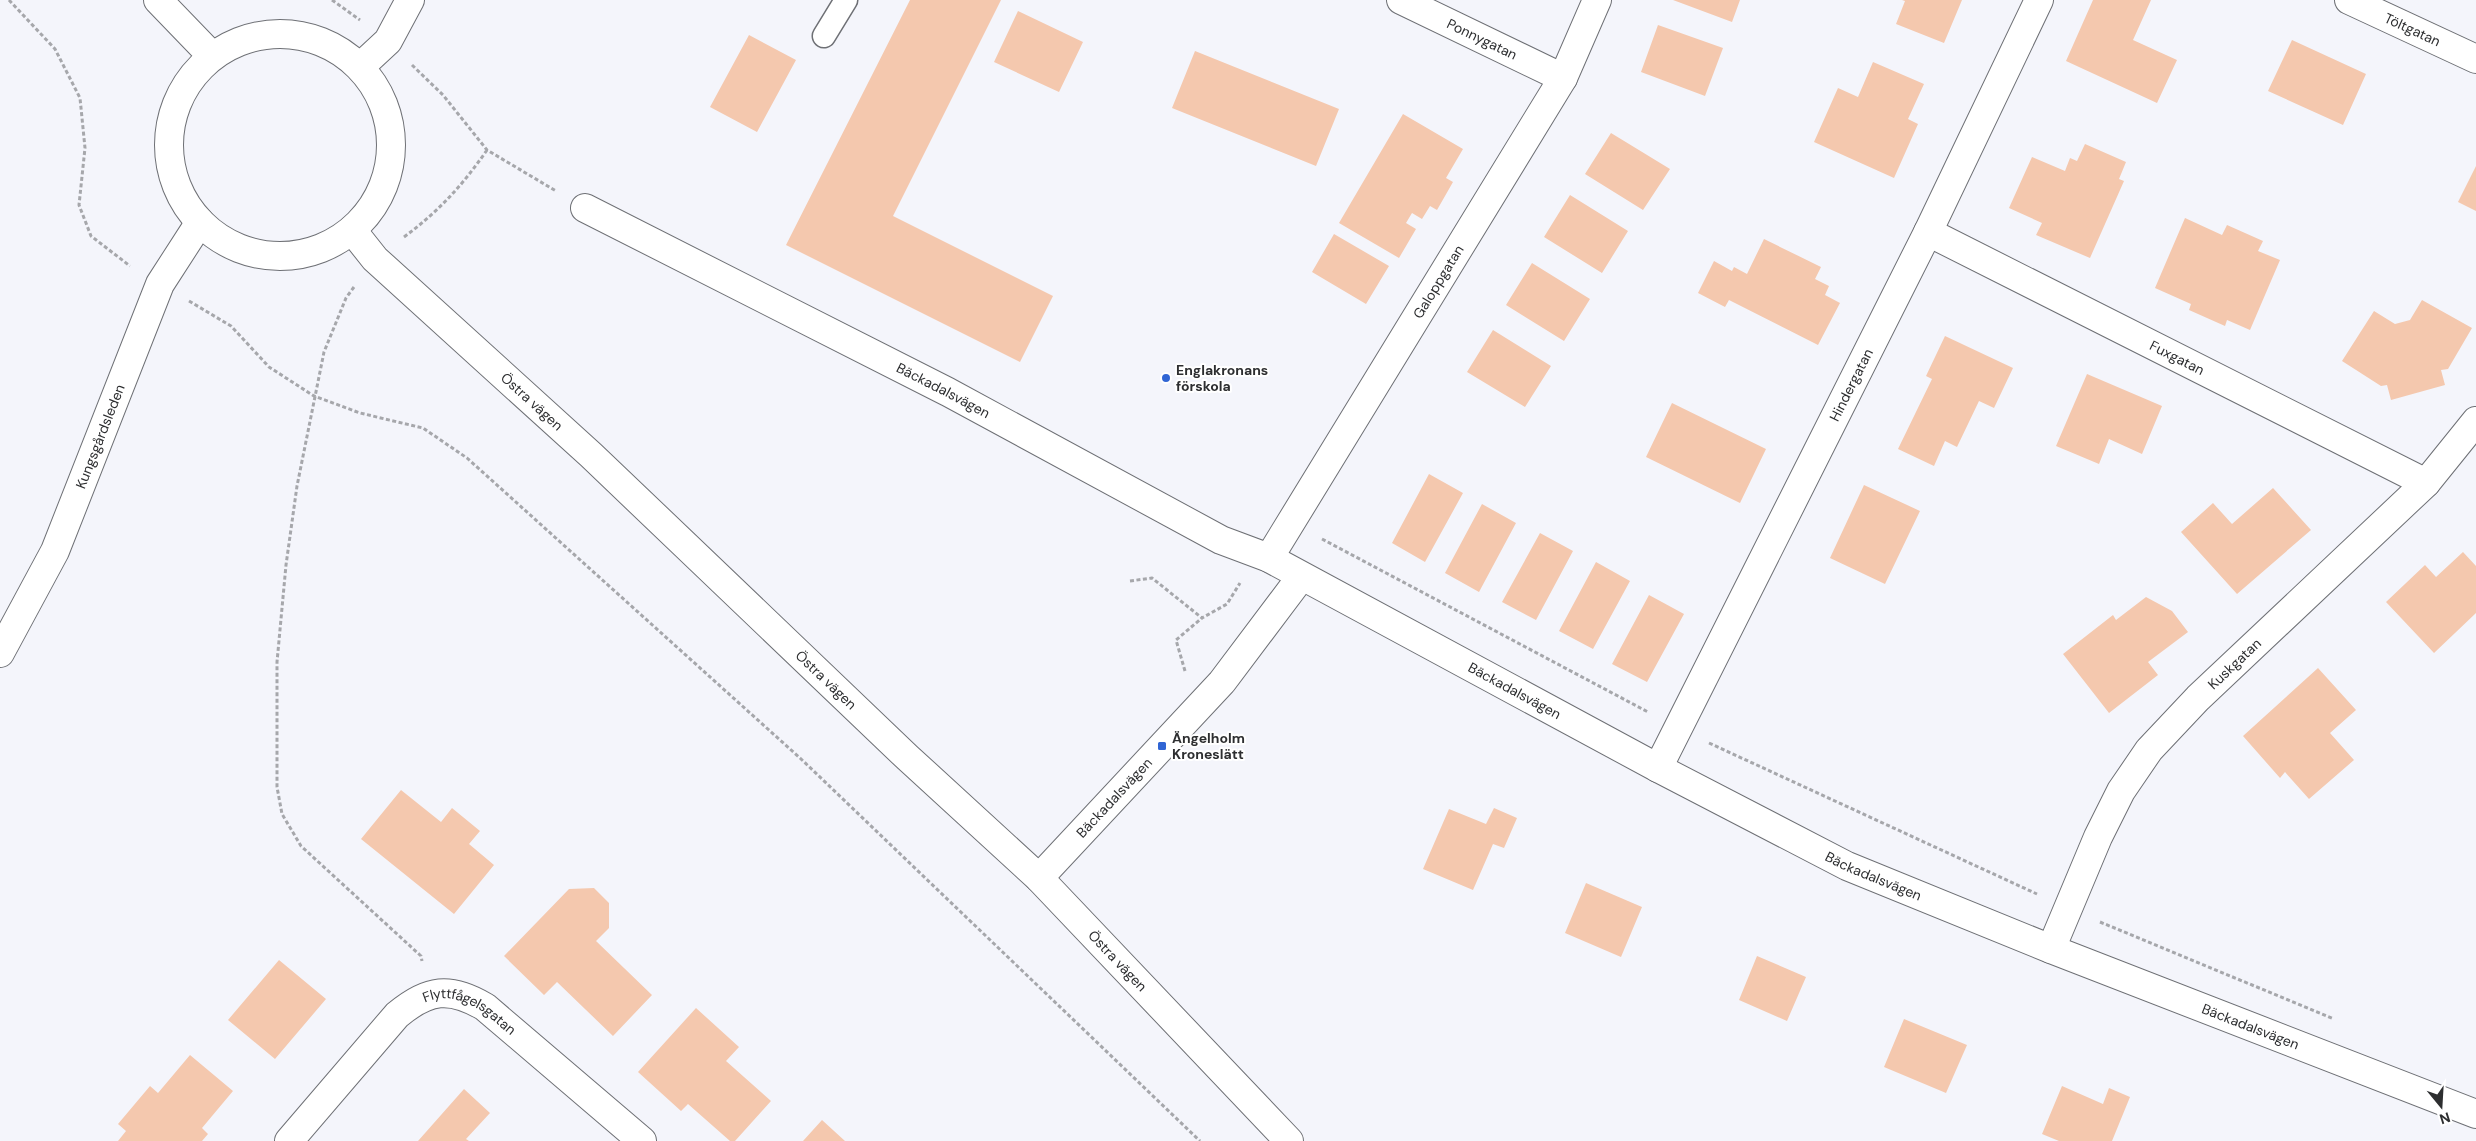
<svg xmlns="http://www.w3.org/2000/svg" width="2476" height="1141" viewBox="0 0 2476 1141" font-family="'DM Sans',sans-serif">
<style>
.building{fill:#f4c8ae}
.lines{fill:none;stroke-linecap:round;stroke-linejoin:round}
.service-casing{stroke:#6e7075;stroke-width:25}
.minor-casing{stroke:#6e7075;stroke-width:30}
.secondary-casing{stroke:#6e7075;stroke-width:30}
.path{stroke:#a6a7ab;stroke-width:3;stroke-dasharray:4 2.5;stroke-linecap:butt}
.service{stroke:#fff;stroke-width:22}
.minor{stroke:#fff;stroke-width:28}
.secondary{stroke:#fff;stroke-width:28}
.poi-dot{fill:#3065d4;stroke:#fff;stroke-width:2}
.labels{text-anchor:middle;stroke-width:4;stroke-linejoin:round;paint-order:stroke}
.street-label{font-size:14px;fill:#2d2e30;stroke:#fff}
.poi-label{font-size:14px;font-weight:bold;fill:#2d2e30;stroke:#fff;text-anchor:start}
</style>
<rect width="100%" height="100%" fill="#f4f5fb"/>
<path class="building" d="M910 0H1001L893 216 1053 296 1020 362 786 245Z
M1673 0H1740L1732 22Z
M1902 0H1962L1944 43 1896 24 1905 1Z
M2093 0H2151L2133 40 2177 60 2157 103 2066 61Z
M1018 11 1083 42 1059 92 994 62Z
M1658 25 1723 48 1705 96 1641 72Z
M749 35 796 60 757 132 710 107Z
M2292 40 2366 74 2343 125 2268 91Z
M1195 51 1339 109 1316 166 1172 108Z
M1873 62 1924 84 1908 119 1918 124 1894 178 1814 142 1838 88 1858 97Z
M1403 114 1463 149 1446 178 1453 182 1437 210 1430 206 1422 219 1412 213 1406 223 1416 229 1399 258 1339 223Z
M1611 133 1670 169 1643 210 1585 174Z
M2085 144 2126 162 2119 179 2124 181 2090 258 2036 235 2042 223 2009 208 2032 157 2065 171 2070 158 2077 161Z
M2476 166V211L2458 202Z
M1570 195 1628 231 1602 273 1544 237Z
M2185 218 2222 235 2227 225 2263 241 2258 251 2280 260 2250 330 2227 320 2225 326 2189 310 2191 304 2155 288Z
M1334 234 1389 266 1366 304 1312 272Z
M1764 239 1821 267 1815 279 1829 286 1825 295 1840 303 1818 345 1729 300 1725 307 1698 293 1714 261 1732 271 1734 267 1747 274Z
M1532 263 1590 299 1564 341 1506 305Z
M2422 300 2472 328 2448 369 2441 370 2445 385 2391 400 2387 385 2381 386 2342 361 2374 311 2395 324 2410 320Z
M1493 330 1551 366 1525 407 1467 372Z
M1945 336 2013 368 1994 408 1979 401 1957 447 1945 441 1934 466 1898 449 1932 379 1926 376Z
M2087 374 2162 406 2142 454 2109 439 2099 464 2056 446Z
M1672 403 1766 449 1740 503 1646 457Z
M1429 474 1463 493 1425 562 1392 543Z
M1864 485 1920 511 1885 584 1830 558Z
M2273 488 2311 530 2237 594 2181 532 2213 503 2232 524Z
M1482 504 1516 523 1479 592 1445 573Z
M1540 533 1573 551 1536 620 1502 602Z
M2463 552 2476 566V613L2434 653 2386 602 2425 565 2436 577Z
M1596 562 1630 581 1593 649 1559 631Z
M1649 595 1684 614 1647 682 1612 664Z
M2146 597 2172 611 2188 632 2148 662 2158 675 2109 713 2063 654 2113 615 2116 620Z
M2318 668 2356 710 2330 733 2354 760 2309 799 2285 772 2280 778 2243 736Z
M401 790 441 822 452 808 480 831 469 844 494 865 454 914 361 839Z
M1494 808 1517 818 1504 848 1493 844 1473 890 1423 869 1449 809 1486 824Z
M1586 883 1642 907 1621 957 1565 933Z
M594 888 609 903V928L596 941 652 995 613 1036 557 982 544 995 504 956 569 889Z
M1757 956 1806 977 1787 1021 1739 1000Z
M279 960 326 999 275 1059 228 1020Z
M696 1008 739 1047 726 1061 771 1101 735 1141H730L688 1104 681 1111 638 1072Z
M1904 1019 1967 1045 1946 1093 1884 1067Z
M190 1055 233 1091 202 1128 208 1134 202 1141H118L126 1131 118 1124 150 1086 158 1093Z
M2062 1086 2103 1104 2109 1088 2130 1097 2112 1141H2059L2042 1134Z
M464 1089 490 1113 466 1139 469 1141H418Z
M822 1120 845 1141H803Z"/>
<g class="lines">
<g class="service-casing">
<path id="service" d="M824 36 846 0"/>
</g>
<g class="minor-casing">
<g id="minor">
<path id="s1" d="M1401 0 1563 78"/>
<path id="s2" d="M2349 0 2476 59"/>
<path id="s3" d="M585 208 948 392 1221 540 1269 558 1658 768 1847 866 2051 949 2476 1114"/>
<path id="s4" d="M1928 232 2426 483"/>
<path id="s5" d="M1269 558 1563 78 1597 0"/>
<path id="s6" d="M1658 768 1928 232 2039 0"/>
<path id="s7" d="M1039 878 1222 682 1301 577"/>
<path id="s8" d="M2051 949 2098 837 2121 791 2149 750 2198 698 2426 483 2476 421"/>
<path id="s9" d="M289 1141 397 1015C428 989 450 986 485 1007L642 1141"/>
</g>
</g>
<g class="secondary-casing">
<g id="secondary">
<path d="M158 0 212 56"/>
<circle cx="280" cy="145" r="111"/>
<path d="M360 67 388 41 410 0"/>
<path id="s10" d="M352 230 375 259 591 455 907 757 1039 878 1289 1141"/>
<path id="s11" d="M0 653 55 551 160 284 200 222"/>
</g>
</g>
<path class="path" d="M9 0 55 49 80 98 85 148 79 205 91 236 130 266
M332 0 360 20
M412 65 443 95 487 150 556 191
M404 237C439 211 462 186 487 150
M354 287 346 298 324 352 297 486 286 565 277 662V787L282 814 301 846 421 956 422 961
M189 301 231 326 269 367 314 396 360 413 423 428 467 458 800 758 1200 1141
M1322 539 1648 712
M1130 581 1152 578 1202 618 1227 604 1240 583
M1185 671 1176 640 1202 618
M1709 743 2037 894
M2100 922 2334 1019"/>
<use href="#service" class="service"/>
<use href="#minor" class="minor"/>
<use href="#secondary" class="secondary"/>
</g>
<g class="poi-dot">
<circle cx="1166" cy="378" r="5"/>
<rect x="1157" y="741" width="10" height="10" rx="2.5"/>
</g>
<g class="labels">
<g class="street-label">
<text dy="5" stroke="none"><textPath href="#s2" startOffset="70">Töltgatan</textPath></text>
<text dy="5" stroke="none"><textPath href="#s1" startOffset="90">Ponnygatan</textPath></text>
<text dy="5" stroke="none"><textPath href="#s5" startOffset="324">Galoppgatan</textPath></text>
<text dy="5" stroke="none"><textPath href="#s4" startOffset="279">Fuxgatan</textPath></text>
<text dy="5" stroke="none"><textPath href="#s6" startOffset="429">Hindergatan</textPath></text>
<text dy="5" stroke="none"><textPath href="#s3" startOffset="402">Bäckadalsvägen</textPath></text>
<text dy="5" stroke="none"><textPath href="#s10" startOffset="249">Östra vägen</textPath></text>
<text dy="5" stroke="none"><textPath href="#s11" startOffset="239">Kungsgårdsleden</textPath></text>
<text dy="5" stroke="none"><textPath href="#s8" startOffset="344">Kuskgatan</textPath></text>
<text dy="5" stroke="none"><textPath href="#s10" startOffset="654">Östra vägen</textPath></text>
<text dy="5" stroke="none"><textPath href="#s3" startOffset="1048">Bäckadalsvägen</textPath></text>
<text dy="5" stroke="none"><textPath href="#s7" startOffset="110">Bäckadalsvägen</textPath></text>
<text dy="5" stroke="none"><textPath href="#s3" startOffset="1452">Bäckadalsvägen</textPath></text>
<text dy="5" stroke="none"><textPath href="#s10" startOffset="1059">Östra vägen</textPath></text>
<text dy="5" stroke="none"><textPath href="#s9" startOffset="249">Flyttfågelsgatan</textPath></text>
<text dy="5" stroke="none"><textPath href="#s3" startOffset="1858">Bäckadalsvägen</textPath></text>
</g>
<g class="poi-label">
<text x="1176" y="375">Englakronans<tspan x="1176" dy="16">förskola</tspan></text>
<text x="1172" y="743">Ängelholm<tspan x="1172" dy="16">Kroneslätt</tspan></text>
</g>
</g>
<g transform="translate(2441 1106) rotate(162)" stroke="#ffffff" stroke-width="4" paint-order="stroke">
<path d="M0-4L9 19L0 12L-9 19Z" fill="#2d2e30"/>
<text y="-8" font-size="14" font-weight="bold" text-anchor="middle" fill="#2d2e30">N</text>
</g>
</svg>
